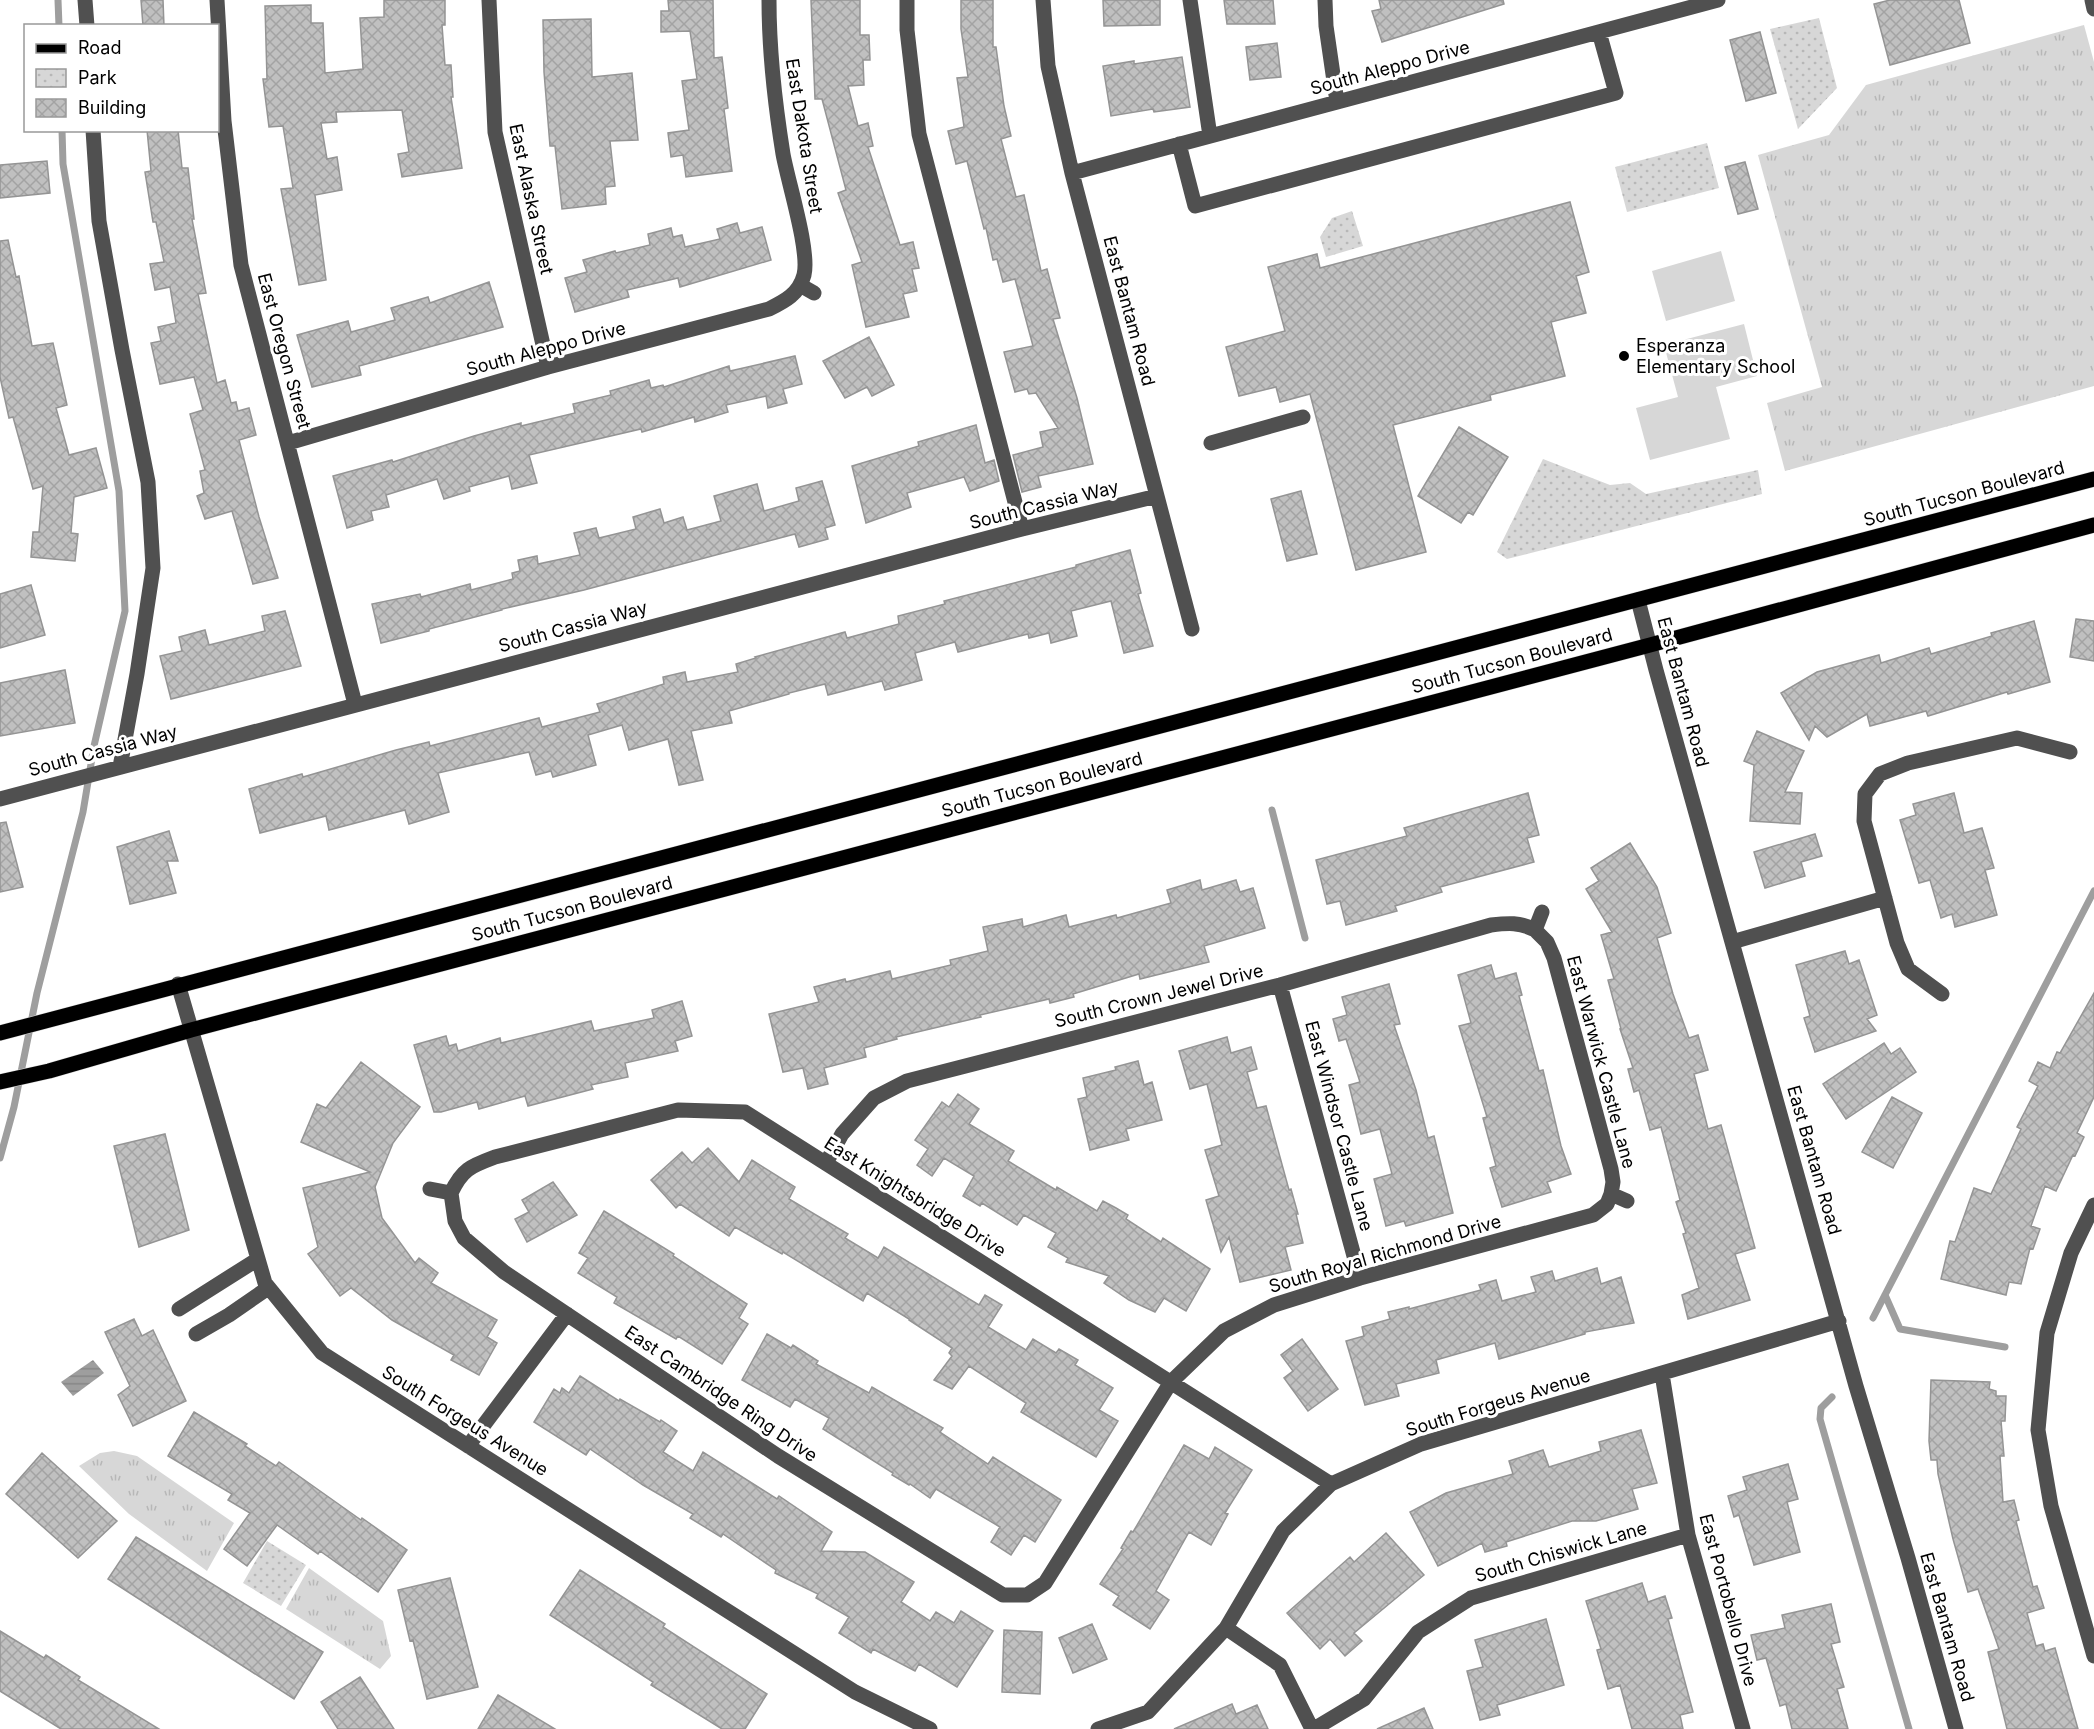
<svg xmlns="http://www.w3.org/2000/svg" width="2094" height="1729" viewBox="0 0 2094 1729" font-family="Inter,sans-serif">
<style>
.grass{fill:url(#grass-tufts)}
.park{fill:url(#park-dots)}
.pitch{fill:#d7d7d7}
.water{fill:url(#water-rules)}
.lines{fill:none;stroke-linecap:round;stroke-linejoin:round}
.stream{stroke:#9e9e9e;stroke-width:7}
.building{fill:url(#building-cross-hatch);stroke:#949494;stroke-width:1.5}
.major-casing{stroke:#dbdbdb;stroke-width:16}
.minor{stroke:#505050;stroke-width:15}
.major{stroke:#000;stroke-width:15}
.poi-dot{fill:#000;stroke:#fff;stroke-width:2}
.labels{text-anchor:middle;stroke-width:6;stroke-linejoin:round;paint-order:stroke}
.street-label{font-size:18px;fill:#000;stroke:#fff}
.poi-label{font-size:18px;fill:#000;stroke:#fff;text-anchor:start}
</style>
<defs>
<pattern id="grass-tufts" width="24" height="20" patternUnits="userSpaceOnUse" patternTransform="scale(1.5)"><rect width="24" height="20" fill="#d7d7d7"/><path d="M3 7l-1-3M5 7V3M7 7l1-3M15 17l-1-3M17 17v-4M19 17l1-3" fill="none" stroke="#b7b7b7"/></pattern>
<pattern id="park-dots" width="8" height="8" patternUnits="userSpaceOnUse" patternTransform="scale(1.5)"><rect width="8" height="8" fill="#d7d7d7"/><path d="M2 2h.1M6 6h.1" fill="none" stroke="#b7b7b7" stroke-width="1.8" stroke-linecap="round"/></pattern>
<pattern id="water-rules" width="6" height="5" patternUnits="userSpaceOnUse" patternTransform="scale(1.5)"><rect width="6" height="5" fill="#9e9e9e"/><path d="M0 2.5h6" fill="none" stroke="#868686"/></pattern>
<pattern id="building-cross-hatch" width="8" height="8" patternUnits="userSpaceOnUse" patternTransform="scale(1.5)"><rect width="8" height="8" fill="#c0c0c0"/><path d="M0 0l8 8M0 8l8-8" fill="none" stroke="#a3a3a3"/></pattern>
</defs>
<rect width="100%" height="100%" fill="#fff"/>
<path class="grass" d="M2084 25 2094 62V386L1785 471 1767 403 1822 387 1758 155 1829 135 1866 85Z
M114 1451 137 1456 234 1523 207 1571 129 1514 79 1466 100 1453Z
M309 1568 383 1621 391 1656 380 1669 286 1609Z"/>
<path class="park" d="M1819 18 1837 88 1798 129 1770 29Z
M1707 143 1719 188 1627 212 1615 167Z
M1352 211 1363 246 1326 257 1320 237 1332 218Z
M1543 459 1610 485 1630 483 1646 494 1758 470 1762 494 1507 559 1497 552Z
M267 1541 306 1565 281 1606 243 1583Z"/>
<path class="pitch" d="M1721 251 1735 301 1666 321 1652 271Z
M1744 324 1757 376 1716 387 1730 439 1650 460 1636 408 1678 397 1664 345Z"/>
<path class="water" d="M93 1360 104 1373 73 1396 61 1382Z"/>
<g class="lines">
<path class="stream" d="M58 0 59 26
M1272 810 1305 938
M0 1158 14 1107 37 993 83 812 94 746 125 611 119 491 63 164 62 130
M1885 1295 1900 1329 2005 1347
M1873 1318 2094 891
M1832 1397 1821 1408 1820 1419 1909 1729"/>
</g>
<path class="building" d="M141 0H163L164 26H143Z
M384 0H445V25H442L445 65H451L453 97H451L462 168 402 177 398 154 409 152 402 110 336 112 337 122 321 123 327 159 337 157 342 190 315 195 326 280 299 285 281 189 293 188 283 126 269 127 263 79H267L265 6 311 5V23H323L325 73 363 69 360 18 384 17Z
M668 0H713L714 58 722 57 728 108 724 109 732 171 686 177 683 155 671 157 668 133 689 130 682 81 697 79 690 31 661 32V11H669Z
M811 0H860V35H869L870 60H863L864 85 848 86 858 126 868 123 873 146 868 147 900 245 913 242 919 268 912 269 917 291 903 294 909 317 866 327 852 265 862 262 838 193 846 190 822 99H815Z
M961 0H993V47H996L1004 106 1011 136 1001 139 1016 197 1024 195 1041 271 1047 269 1060 318 1053 319 1077 398 1093 464 1038 476 1041 487 1022 492 1013 455 1043 447 1040 432 1058 428 1036 393 1029 394 1027 389 1015 392 1004 352 1033 346 1015 279 1003 282 997 259 993 260 986 228 984 229 967 161 956 164 948 131 964 127 957 78 968 77 961 29Z
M1103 0H1160V25L1104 26Z
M1224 0H1273L1275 24H1227Z
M1379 0H1503L1504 4 1382 42 1372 11 1381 9Z
M1890 0H1959L1970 43 1890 65 1874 4Z
M591 19 592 77 632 73 638 140 610 141 615 186 605 187 606 204 562 209 555 146H550L544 72 543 20Z
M1760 32 1776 93 1746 101 1730 40Z
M1277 43 1281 77 1250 80 1246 47Z
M1182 57 1190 107 1154 112 1153 109 1111 116 1103 66 1134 61V64Z
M147 130H178L182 168H188L194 219H192L206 293 198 294 217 383 225 380 231 403 236 402 238 411 249 408 256 435 239 440 259 517 278 578 253 584 232 511 205 519 197 496 204 493 200 471 205 470 190 414 203 410 194 377 160 384 151 343 161 341 158 327 176 323 170 287 155 290 150 264 164 262 156 222H153L145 172 151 171Z
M47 161 50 193 0 198V165Z
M1745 162 1758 209 1738 214 1725 167Z
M1570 202 1589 272 1576 276 1586 313 1551 322 1565 376 1490 395 1491 400 1393 425 1426 552 1356 570 1310 394 1280 402 1276 387 1239 396 1226 347 1285 331 1268 267 1317 254 1320 268Z
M737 223 740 233 762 227 771 260 680 287 678 278 627 290 629 297 575 312 565 278 587 272 583 260 615 251 616 253 650 245 648 234 671 228 673 237 682 235 685 247 720 239 717 229Z
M8 240 16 277 19 276 32 346 53 343 67 405 56 408 69 455 96 448 107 488 74 497 71 533 78 534 75 561 31 557 33 532H39L43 486 33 489 13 417 9 418 0 377V241Z
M489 282 503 327 359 366 361 375 312 387 297 335 348 321 351 332 395 320 391 308 428 297 430 303Z
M869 337 894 385 872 396 867 387 845 398 823 361Z
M795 356 802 384 783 389 787 403 768 408 766 396 726 405 728 412 695 422 694 417 642 432 641 429 529 455 537 483 512 489 509 476 469 487 470 491 444 499 437 479 386 495 389 507 371 511 373 520 347 528 333 476 392 460 393 462 474 436 521 423V426L575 413 573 404 611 395 610 391 649 380 651 388 663 385 664 387 729 366 730 371Z
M976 425 985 463 994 460 999 481 970 491 964 477 907 493 911 507 866 523 852 466 919 446 918 442Z
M1459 427 1508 457 1473 515 1468 512 1461 523 1418 496Z
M822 481 835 525 825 528 828 539 799 547 795 534 584 590 502 609V610L429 629V631L381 643 372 604 420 594 421 597 470 584 471 590 513 579 512 573 520 571 518 560 537 556 538 564 580 555 574 533 596 528 599 538 636 529 633 517 660 509 664 523 683 517 687 530 721 521 714 496 757 484 764 511 799 501 796 488Z
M1301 491 1317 554 1287 561 1271 499Z
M1130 550 1141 593 1138 594 1153 646 1124 653 1111 601 1071 611 1077 636 1051 643 1049 633 1029 638 1028 634 958 652 955 642 915 653 922 680 885 690 882 681 828 695 825 684 789 693V694L729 711 732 723 691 731 703 780 679 785 668 739 629 750 622 725 588 735 596 765 553 777 551 771 536 775 529 752 438 773 449 812 409 824 405 810 329 830 326 816 260 833 249 789 302 774 303 777 396 750 429 742 430 746 539 718 542 727 600 712 597 704 664 684 663 677 685 672 687 682 738 672 736 664 756 658 755 657 845 632 847 638 899 624 898 616 945 604 944 601 1076 567V565Z
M31 585 45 635 0 648V594Z
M285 611 301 666 171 699 160 656 182 651 179 637 205 630 209 645 265 631 262 616Z
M2076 619 2094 621V661L2070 657Z
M2034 621 2050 682 2008 694 2007 692 1928 716 1926 711 1870 726 1867 714 1827 737 1815 726 1809 740 1781 693 1817 672 1879 655 1881 663 1929 648 1931 654 1992 636 1991 633Z
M65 670 75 723 0 736V683Z
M1757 731 1804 751 1785 792 1802 793 1800 824 1750 821 1754 765 1744 761Z
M1528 793 1539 835 1527 838 1534 862 1440 887 1442 892 1395 906 1397 911 1346 925 1340 901 1327 904 1316 860 1407 836 1404 828Z
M1954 793 1964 833 1982 828 1994 868 1985 870 1997 915 1955 927 1952 914 1941 918 1930 880 1919 883 1900 820 1916 815 1913 804Z
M6 822 23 887 0 892V823Z
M169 831 178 861H167L176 893 130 904 117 847Z
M1815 834 1822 856 1801 862 1805 876 1765 888 1754 852Z
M1630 843 1657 887 1671 933 1657 938 1673 994 1689 1038 1698 1035 1708 1070 1694 1074 1708 1129 1721 1125 1755 1248 1735 1254 1750 1300 1688 1319 1682 1295 1699 1288 1683 1234 1686 1233 1676 1202 1680 1200 1661 1127 1650 1130 1639 1090 1634 1092 1628 1069 1633 1068 1620 1029H1621L1608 980 1614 979 1601 935 1612 932 1586 889 1599 881 1591 868Z
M1200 880 1202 890 1236 880 1240 892 1253 888 1265 928 1204 946 1209 962 1140 979 1139 974 1073 994 1074 997 1050 1003 1049 999 980 1015 981 1017 896 1037 897 1039 864 1048 866 1057 824 1068 828 1084 808 1089 803 1068 783 1072 769 1014 819 1002 814 987 845 979 846 982 890 971 892 979 951 965 950 960 988 951 983 927 1022 919 1023 927 1066 915 1069 927 1116 915 1117 918 1171 903 1167 890Z
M1845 951 1849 964 1859 960 1877 1015 1867 1019 1876 1031 1815 1052 1804 1018 1810 1016 1796 965Z
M1491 965 1495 979 1516 973 1522 995 1519 996 1539 1071 1543 1070 1561 1146 1571 1174 1547 1182 1551 1192 1502 1207 1490 1168 1496 1166 1483 1118 1487 1117 1459 1026 1471 1023 1458 975Z
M1389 984 1400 1024 1394 1025 1416 1090 1428 1138 1434 1136 1453 1213 1406 1226 1404 1221 1386 1226 1374 1179 1392 1174 1380 1129 1361 1134 1349 1085 1360 1082 1346 1039 1339 1041 1333 1019 1347 1015 1342 997Z
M2094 993V1097L2077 1133 2084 1137 2075 1156 2073 1155 2056 1191 2045 1186 2031 1226 2040 1229 2033 1249 2030 1248 2021 1284 2009 1282 2006 1295 1941 1279 1950 1241 1955 1242 1974 1188 1991 1194 2021 1129 2017 1127 2038 1086 2029 1081 2038 1062 2050 1068 2057 1052 2060 1053Z
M682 1001 692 1036 675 1041 678 1051 625 1063 628 1077 591 1085 593 1089 528 1106 525 1096 479 1109 477 1102 441 1112H434L414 1045 446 1036 449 1046 456 1044 458 1051 500 1038 501 1043 591 1021 594 1031 654 1018 652 1010Z
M1227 1037 1231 1053 1251 1047 1257 1069 1247 1072 1257 1108 1266 1106 1289 1190 1291 1189 1298 1214H1296L1303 1243 1285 1247 1291 1270 1240 1282 1229 1237 1221 1252 1206 1200 1219 1196 1205 1150 1222 1145 1207 1084 1190 1089 1179 1051Z
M1884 1043 1891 1054 1900 1048 1916 1072 1846 1119 1823 1084Z
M1138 1061 1144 1085 1152 1082 1162 1120 1126 1129 1129 1140 1090 1150 1078 1099 1087 1097 1083 1078 1116 1070 1115 1067Z
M361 1062 420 1107 393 1143 375 1187 382 1218 415 1263 419 1258 438 1273 431 1283 497 1320 487 1337 497 1343 479 1375 451 1360 454 1355 392 1320 351 1288 340 1296 308 1254 318 1247 303 1188 370 1172 301 1142 317 1104 326 1108Z
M958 1094 979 1109 969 1124 1014 1151 1008 1161 1056 1190 1057 1187 1097 1211 1103 1201 1116 1208 1128 1215 1126 1219 1161 1242 1163 1238 1210 1269 1186 1311 1164 1298 1155 1312 1129 1300 1104 1283 1109 1276 1066 1262 1068 1258 1048 1247 1056 1233 1024 1215 1017 1225 982 1203 980 1206 963 1196 974 1176 944 1158 932 1176 917 1165 928 1149 915 1140 942 1102 949 1107Z
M1892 1097 1922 1113 1893 1168 1862 1152Z
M165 1134 189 1230 139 1247 114 1146Z
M708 1148 739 1182 752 1160 795 1187 789 1199 848 1234 845 1238 878 1258 884 1247 979 1305 985 1295 1002 1305 988 1327 1026 1350 1033 1339 1056 1353 1059 1349 1078 1360 1075 1365 1113 1388 1099 1410 1118 1421 1096 1457 1021 1412 1026 1403 969 1366 952 1389 934 1380 952 1356 949 1353 952 1348 909 1320V1319L867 1293 863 1301 783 1252 782 1254 735 1227 729 1236 680 1204 676 1208 651 1180 682 1152 692 1163Z
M553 1182 577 1215 527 1242 515 1219 529 1212 522 1200Z
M604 1211 674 1254 673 1256 747 1304 739 1318 748 1324 722 1364 678 1336 676 1339 614 1303 617 1297 578 1273 588 1258 579 1253Z
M1597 1268 1601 1284 1621 1277 1634 1323 1585 1332V1334L1499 1359 1495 1343 1436 1360 1439 1373 1396 1384 1399 1396 1365 1405 1346 1341 1364 1336 1362 1327 1390 1319 1388 1312 1409 1307V1309L1481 1290 1479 1285 1496 1280 1502 1301 1536 1292 1531 1277 1552 1271 1555 1281Z
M134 1319 142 1336 153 1330 186 1401 133 1426 118 1395 130 1386 105 1332Z
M767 1334 791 1348 793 1345 818 1361 816 1364 869 1393 872 1387 943 1428 940 1432 988 1464 993 1457 1061 1500 1035 1542 1024 1535 1011 1555 991 1542 1000 1527 936 1489 930 1498 910 1484 909 1485 892 1475 893 1473 823 1429 829 1418 795 1399 790 1407 742 1380Z
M1302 1339 1338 1389 1308 1411 1284 1378 1293 1371 1281 1355Z
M580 1376 619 1401 620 1399 660 1422 661 1420 677 1431 663 1452 693 1471 703 1452 777 1499 779 1496 832 1532 821 1551 865 1552 914 1582 901 1602 930 1621 936 1612 954 1623 961 1611 993 1631 957 1687 919 1664 915 1671 873 1649 871 1653 839 1633 849 1617 816 1598 818 1594 775 1573 776 1570 723 1534 721 1537 690 1518 693 1514 643 1485 590 1449 586 1455 534 1422 554 1389 560 1393 562 1388 569 1393Z
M1931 1380 1990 1382 1989 1389 1996 1391V1396H2006L2005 1421H2001L2004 1456H2000L2003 1502 2014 1500 2019 1520 2016 1521 2033 1587 2037 1586 2044 1608 2027 1613 2036 1646 2043 1644 2045 1651 2055 1648 2078 1729H2007L1988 1652 1999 1649 1978 1589 1968 1592 1953 1539 1938 1474 1937 1460H1931L1929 1441Z
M194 1412 247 1444 245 1446 276 1466 279 1462 361 1520 362 1518 407 1550 378 1592 320 1551 318 1554 277 1525 247 1566 224 1549 250 1513 228 1500 232 1494 168 1456Z
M1641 1430 1657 1483 1632 1489 1638 1509 1596 1521H1572L1506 1542 1507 1546 1485 1552 1482 1543 1438 1566 1410 1512 1446 1493 1513 1474 1509 1461 1543 1450 1549 1467 1601 1451 1599 1442Z
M1184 1445 1209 1459 1215 1447 1252 1470 1225 1513 1228 1514 1211 1545 1189 1532 1156 1591 1169 1600 1150 1629 1113 1605 1119 1596 1100 1584 1123 1549 1121 1548 1131 1531 1133 1532Z
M42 1453 117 1521 78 1558 6 1494Z
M1788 1464 1798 1499 1787 1502 1800 1552 1754 1565 1739 1515 1734 1517 1728 1496 1747 1490 1743 1477Z
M1386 1533 1424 1575 1354 1633 1362 1641 1345 1656 1330 1639 1320 1649 1287 1613 1350 1557 1354 1562Z
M136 1537 323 1652 294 1699 108 1579Z
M580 1570 665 1624 663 1627 767 1694 745 1729H722L651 1685 653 1682 550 1615Z
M450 1578 478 1687 427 1699 413 1640 410 1641 398 1590Z
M1642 1583 1648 1602 1665 1596 1672 1618 1668 1619 1693 1712 1680 1715 1683 1729H1632L1620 1685 1608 1689 1597 1650 1601 1649 1586 1601Z
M1831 1604 1840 1642 1831 1644 1844 1687 1837 1689 1848 1729H1792L1786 1704 1780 1706 1766 1658 1757 1660 1751 1635 1785 1628 1782 1615Z
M1546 1619 1564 1685 1497 1705 1500 1715 1480 1720 1467 1671 1483 1667 1475 1640Z
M1092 1624 1107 1659 1073 1673 1059 1638Z
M1004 1630 1042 1632 1040 1694 1002 1692Z
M0 1631 44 1658 46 1655 80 1677 78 1680 159 1729H61L0 1691Z
M360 1677 394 1729H338L321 1702Z
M498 1695 555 1729H478Z
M1232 1704 1236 1714 1257 1705 1268 1729H1174Z
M1424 1708 1433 1729H1377Z"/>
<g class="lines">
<g class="major-casing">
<path id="major" d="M0 1033 2094 479
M0 1082 49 1071 191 1030 1650 645 2094 525"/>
</g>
<path class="minor" d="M85 0 87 26
M217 0 224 121 241 265 355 704
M489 0 495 132 548 367
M907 0V30L919 134 1022 529
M1043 0 1048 66 1072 173 1192 629
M1190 0 1210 136
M1325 0 1326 26 1337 102
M2092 0 2094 9
M93 130 99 221 122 350 148 482 153 568 137 674 120 767
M1179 144 1195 206 1616 93 1599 32
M1072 173 1718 0
M800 285 814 293
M288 443 548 367 769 309C785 301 799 294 804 275 810 251 788 182 783 154 775 104 769 52 769 0
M1211 443 1303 417
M1638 600 1656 670 1856 1386 1908 1558 1956 1729
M0 799 1022 529 1157 496
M1542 912 1535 930 1547 942 1554 958 1611 1169 1613 1182 1611 1194
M1732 942 1885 898
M178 984 265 1283 322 1353 855 1692 930 1729
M1280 985 1360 1278
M1942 994 1908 969 1897 943 1864 821 1865 794 1880 774 1908 763 2017 738 2070 752
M826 1163 842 1134 874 1098 907 1081 1280 985 1491 925C1508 923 1520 922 1535 930
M430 1189 451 1193 455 1221 464 1238 504 1272 778 1456 1003 1595H1027L1045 1583 1171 1382 1224 1331 1274 1305 1360 1278 1593 1215 1607 1204 1611 1194 1627 1201
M451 1193C462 1169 471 1166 495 1157L678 1110 745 1112 1331 1484
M2094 1205 2071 1253 2047 1333 2038 1430 2051 1506 2094 1656
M179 1309 258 1259
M196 1334 229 1315 268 1288
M1662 1374 1688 1535 1743 1729
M468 1446 567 1314
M1226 1628 1280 1665 1312 1729
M1098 1729 1148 1712 1226 1628 1283 1531 1331 1484 1421 1444 1839 1321
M1314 1729 1364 1699 1418 1632 1471 1598 1688 1535"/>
<use href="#major" class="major"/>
</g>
<circle class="poi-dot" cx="1624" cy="356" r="6"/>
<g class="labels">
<g class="street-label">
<text transform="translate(1390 68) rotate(-15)" y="6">South Aleppo Drive</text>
<text transform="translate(804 136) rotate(81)" y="6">East Dakota Street</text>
<text transform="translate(531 199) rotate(78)" y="6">East Alaska Street</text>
<text transform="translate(1129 311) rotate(75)" y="6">East Bantam Road</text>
<text transform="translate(546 349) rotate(-15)" y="6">South Aleppo Drive</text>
<text transform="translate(284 351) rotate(75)" y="6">East Oregon Street</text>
<text transform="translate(1964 494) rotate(-15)" y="6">South Tucson Boulevard</text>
<text transform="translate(1044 505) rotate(-14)" y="6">South Cassia Way</text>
<text transform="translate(573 627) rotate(-15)" y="6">South Cassia Way</text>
<text transform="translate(1512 661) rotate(-15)" y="6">South Tucson Boulevard</text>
<text transform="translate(1683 692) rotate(75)" y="6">East Bantam Road</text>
<text transform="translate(103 751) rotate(-15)" y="6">South Cassia Way</text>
<text transform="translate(1042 785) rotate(-15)" y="6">South Tucson Boulevard</text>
<text transform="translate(572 909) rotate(-15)" y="6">South Tucson Boulevard</text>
<text transform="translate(1159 996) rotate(-14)" y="6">South Crown Jewel Drive</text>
<text transform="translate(1601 1062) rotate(75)" y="6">East Warwick Castle Lane</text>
<text transform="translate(1339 1126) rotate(75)" y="6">East Windsor Castle Lane</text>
<text transform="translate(1814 1160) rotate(74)" y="6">East Bantam Road</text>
<text transform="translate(915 1197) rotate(32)" y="6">East Knightsbridge Drive</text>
<text transform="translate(1385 1254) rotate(-16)" y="6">South Royal Richmond Drive</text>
<text transform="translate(721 1394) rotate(34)" y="6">East Cambridge Ring Drive</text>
<text transform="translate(1498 1403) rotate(-17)" y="6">South Forgeus Avenue</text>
<text transform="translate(465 1421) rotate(32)" y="6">South Forgeus Avenue</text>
<text transform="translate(1561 1552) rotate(-16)" y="6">South Chiswick Lane</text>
<text transform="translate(1728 1600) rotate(75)" y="6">East Portobello Drive</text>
<text transform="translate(1947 1627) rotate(74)" y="6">East Bantam Road</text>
</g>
<g class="poi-label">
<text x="1636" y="352">Esperanza<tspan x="1636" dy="21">Elementary School</tspan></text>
</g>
</g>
<rect x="24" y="24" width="195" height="108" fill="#ffffff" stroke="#999999" stroke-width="1.5"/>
<rect x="36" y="44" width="30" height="9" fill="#000000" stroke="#999999" stroke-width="1.5"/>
<text x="78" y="54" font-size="18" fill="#000000">Road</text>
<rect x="36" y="69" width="30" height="18" fill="url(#park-dots)" stroke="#999999" stroke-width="1.5"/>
<text x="78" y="84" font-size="18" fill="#000000">Park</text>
<rect x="36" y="99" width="30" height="18" fill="url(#building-cross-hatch)" stroke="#999999" stroke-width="1.5"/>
<text x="78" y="114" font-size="18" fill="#000000">Building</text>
</svg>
